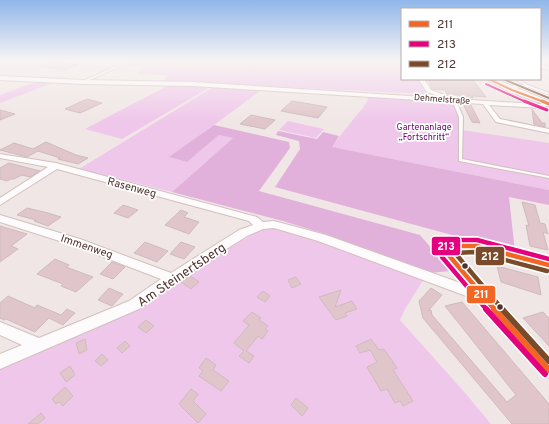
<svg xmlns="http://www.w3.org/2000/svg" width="549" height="424" viewBox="0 0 549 424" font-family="Overpass,sans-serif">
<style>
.green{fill:#efc7ea}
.forest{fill:#e1b1dc}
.building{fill:#e0c6ca;stroke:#cebbbd}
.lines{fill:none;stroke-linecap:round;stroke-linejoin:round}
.lane-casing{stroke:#d2c0bd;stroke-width:2}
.street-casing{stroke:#d2c0bd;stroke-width:2}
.secondary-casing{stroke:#d2c0bd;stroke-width:2}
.lane{fill:#fdfbfb;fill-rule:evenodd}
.street{fill:#fdfbfb;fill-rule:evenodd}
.secondary{fill:#f8f4f3;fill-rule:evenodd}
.bus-1-far3-casing{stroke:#fff;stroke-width:3.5}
.bus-1-far2-casing{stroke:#fff;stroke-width:5}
.bus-1-far1-casing{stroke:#fff;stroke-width:8}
.bus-1-casing{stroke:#fff;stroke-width:9}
.bus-2-far3-casing{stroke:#fff;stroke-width:3.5}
.bus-2-far2-casing{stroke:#fff;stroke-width:5}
.bus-2-far1-casing{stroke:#fff;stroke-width:8}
.bus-2-casing{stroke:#fff;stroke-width:9}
.bus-3-far2-casing{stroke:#fff;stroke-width:3.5}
.bus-3-far1-casing{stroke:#fff;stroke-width:8}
.bus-3-casing{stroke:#fff;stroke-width:9}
.bus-1-far3{stroke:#f26522;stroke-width:2}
.bus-1-far2{stroke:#f26522;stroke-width:3}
.bus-1-far1{stroke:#f26522;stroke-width:4.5}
.bus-1{stroke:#f26522;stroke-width:6}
.bus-2-far3{stroke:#e5007d;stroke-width:2}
.bus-2-far2{stroke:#e5007d;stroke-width:3}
.bus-2-far1{stroke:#e5007d;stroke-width:4.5}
.bus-2{stroke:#e5007d;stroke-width:6}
.bus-3-far2{stroke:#7a4b2a;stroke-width:2}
.bus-3-far1{stroke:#7a4b2a;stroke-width:4.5}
.bus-3{stroke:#7a4b2a;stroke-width:6}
.bus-dot{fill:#50312d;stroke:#fff;stroke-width:1.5}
.labels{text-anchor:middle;stroke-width:3.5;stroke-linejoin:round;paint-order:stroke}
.far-street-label{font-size:9px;fill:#50312d;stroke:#fff}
.far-park-label{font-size:9px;fill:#6a036e;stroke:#fff}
.street-label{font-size:11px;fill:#50312d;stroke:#fff}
.near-street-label{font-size:13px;fill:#50312d;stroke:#fff}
.line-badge{stroke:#fff;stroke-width:1.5}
.badge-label{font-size:11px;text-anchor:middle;font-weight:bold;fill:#fff}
</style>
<rect width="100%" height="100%" fill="#f0e6e5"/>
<path class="green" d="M133 61H402V79H419L426 94 163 81 168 75 137 74 143 66H121Z
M36 82H55L0 103V95Z
M169 85 212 86 122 139 85 129Z
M215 86 263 89 170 157 187 162 219 135 233 138 172 192 79 169Z
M369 96 457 102 462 130 549 143V190L331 147 365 105Z
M288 121 324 129 316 138 279 130Z
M279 227 425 277 405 309 400 320 466 394 491 424H0V366L151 299 197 266 255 233 268 228Z"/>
<path class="forest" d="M214 125 289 142 290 148 259 191 420 235 451 271 428 273 325 234 283 221 172 192 233 138 219 135 187 162 169 157Z
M278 131 317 139 323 132 339 136 332 147 549 190V205L509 197 515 252 275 187 300 149 299 141 276 135Z"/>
<path class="building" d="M52 61H59L79 65 64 70 39 66Z
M428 79H472L486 97 472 96 473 98H460L459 95 447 94 445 90 432 89Z
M87 99 102 103 80 113 65 109Z
M292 101 304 103 327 107 318 118 281 111Z
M463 104 471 105 480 123 472 122Z
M532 109 542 123H545V127L534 124Z
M0 110 15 114 0 120Z
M251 115 275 120 265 129 240 124Z
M46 142 76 155 88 158 78 164 58 159 60 158 38 151 27 157 0 150 14 143 33 149Z
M9 163 40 171 30 177 22 175 14 179H11L7 181 0 179V168Z
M522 202 535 205 540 223 545 224 548 234 543 232 548 250 530 246 526 225 529 226Z
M123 205 138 210 128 218 114 213Z
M27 208 48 213 61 217 48 226 34 221 36 220 17 215Z
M181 210 188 213 184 217 199 222 189 234 165 225Z
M0 226 27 234 11 246 18 249 0 262Z
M145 242 168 251 157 262 134 253Z
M181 242 195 247 184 259 170 254Z
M55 259 69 265 66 267 93 277 76 292 61 286 63 284 37 274Z
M112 262 125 267 113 279 100 274Z
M497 266 538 277 541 295 501 282Z
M189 275 199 282 191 289 181 282Z
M296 277 301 284 292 288 288 280Z
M109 288 123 294 112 306 98 300Z
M431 288 442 295 428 311 431 310 432 315 507 402 516 395 445 306 462 302 549 404V424H512L423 318 419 301Z
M341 290 335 307 352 301 357 309 345 313 347 316 336 320 319 297Z
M263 291 270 296 265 302 257 297Z
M8 296 35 308 37 305 61 315 67 309 75 313 63 325 49 318 35 332 6 319 4 320 0 318V303Z
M252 312 261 318 259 320 268 326 265 329 268 331 262 339 258 336 246 351 254 356 249 363 239 356 244 351 234 343 249 325 243 321Z
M543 312 549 318V346L523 318Z
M146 320 154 326 146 333 138 327Z
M85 339 87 350 79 354 76 343Z
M371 339 379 350 384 349 397 368 393 370 413 401 403 406 400 401 395 403 387 389 381 391 367 367 377 362 370 350 360 353 356 346Z
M125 341 130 346 122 353 117 348Z
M102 354 108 360 101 366 95 361Z
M206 358 216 365 213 370 229 381 221 391 199 376 203 371 199 368Z
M70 366 75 375 66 382 60 373Z
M65 387 73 396 63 406 59 402 56 404 52 399Z
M191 389 198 394 193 401 206 414 198 423 179 404Z
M296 398 308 408 302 416 291 405Z
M41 413 45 418 38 424H28Z"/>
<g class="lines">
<g class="lane-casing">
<path id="lane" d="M116 66 118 67 83 83 81 82Z
M515 79H518L528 85 549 93V95L528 87 507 88V87L508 86 525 85Z
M453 99 456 100 463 117 462 159 549 176V178L459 161V117L452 100Z"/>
</g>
<g class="street-casing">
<path id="street" d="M540 64 549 67V70L540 67Z
M0 76 83 80 193 82 535 104H541L548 101 549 105 542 108 489 105 500 119 549 129V133L496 122 483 104 193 86 83 84 0 80Z
M418 79H424L431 90 447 96 444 98 427 92Z
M0 154 56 163 257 217 263 222 274 221 326 235 466 285 441 253 448 243 476 242 549 260V270L476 250H455L453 253 487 292 549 359V378L544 375 477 300 318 241 274 228 263 229 247 236 176 281 139 309 0 369V354L22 345 0 335V322L39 338 129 301 161 279 72 245 0 222V215L80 239 171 273 239 230 253 225 249 221 57 169 0 205V198L48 167 0 158Z"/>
</g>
<g class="secondary-casing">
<path id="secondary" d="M486 79H495L549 101V106L509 92Z"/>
</g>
<use href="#lane" class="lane"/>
<use href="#street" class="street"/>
<use href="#secondary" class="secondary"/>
<g class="bus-1-far3-casing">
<path id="bus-1-far3" d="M489 79 512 90 544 102"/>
</g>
<g class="bus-1-far2-casing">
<path id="bus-1-far2" d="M542 101 549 104"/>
</g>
<g class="bus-1-far1-casing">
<path id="bus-1-far1" d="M495 310 447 253 452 246H476L549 265"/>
</g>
<g class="bus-1-casing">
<path id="bus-1" d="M494 309 549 370"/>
</g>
<g class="bus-2-far3-casing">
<path id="bus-2-far3" d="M486 84 526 102"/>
</g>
<g class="bus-2-far2-casing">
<path id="bus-2-far2" d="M524 101 547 110"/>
</g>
<g class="bus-2-far1-casing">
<path id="bus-2-far1" d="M487 310 442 257 441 253 450 240H477L549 259"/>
</g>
<g class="bus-2-casing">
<path id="bus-2" d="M486 309 545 374"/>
</g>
<g class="bus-3-far2-casing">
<path id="bus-3-far2" d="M503 79 549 98"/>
</g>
<g class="bus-3-far1-casing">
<path id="bus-3-far1" d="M503 310 455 253 475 252 547 271"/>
</g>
<g class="bus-3-casing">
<path id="bus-3" d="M502 309 549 361"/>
</g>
<use href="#bus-1-far3" class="bus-1-far3"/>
<use href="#bus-1-far2" class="bus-1-far2"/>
<use href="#bus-1-far1" class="bus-1-far1"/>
<use href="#bus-1" class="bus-1"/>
<use href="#bus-2-far3" class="bus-2-far3"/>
<use href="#bus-2-far2" class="bus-2-far2"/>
<use href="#bus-2-far1" class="bus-2-far1"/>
<use href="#bus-2" class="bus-2"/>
<use href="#bus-3-far2" class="bus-3-far2"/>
<use href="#bus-3-far1" class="bus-3-far1"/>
<use href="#bus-3" class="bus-3"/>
</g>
<linearGradient id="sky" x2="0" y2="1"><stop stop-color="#8fb7ea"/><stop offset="0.5" stop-color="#f8f4f3"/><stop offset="1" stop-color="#f8f4f3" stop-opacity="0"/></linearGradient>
<rect width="549" height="121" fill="url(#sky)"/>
<g class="bus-dot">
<circle cx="465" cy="266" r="3.5"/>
<circle cx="500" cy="307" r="3.5"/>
</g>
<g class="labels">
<g class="far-street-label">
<text transform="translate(442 99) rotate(4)" y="3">Dehmelstraße</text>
</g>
<g class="far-park-label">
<text x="424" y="130">Gartenanlage<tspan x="424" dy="10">„Fortschritt“</tspan></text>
</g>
<g class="street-label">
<text transform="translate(132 187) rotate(15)" y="4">Rasenweg</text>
<text transform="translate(87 246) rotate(19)" y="4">Immenweg</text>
</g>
<g class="near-street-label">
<text transform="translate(181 274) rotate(-34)" y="5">Am Steinertsberg</text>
</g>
</g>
<g class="line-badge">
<rect x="431" y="236" width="30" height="20" rx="4" fill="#e5007d"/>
<rect x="475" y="246" width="30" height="20" rx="4" fill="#7a4b2a"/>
<rect x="466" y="285" width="30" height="19" rx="4" fill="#f26522"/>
</g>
<g class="badge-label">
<text x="446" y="250">213</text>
<text x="490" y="260">212</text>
<text x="481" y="298">211</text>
</g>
<rect x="401" y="8" width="140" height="72" fill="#ffffff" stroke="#b9adab"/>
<rect x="409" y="21" width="20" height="6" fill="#f26522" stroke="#b9adab"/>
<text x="437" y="28" font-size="12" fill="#50312d">211</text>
<rect x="409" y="41" width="20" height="6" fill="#e5007d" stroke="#b9adab"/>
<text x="437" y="48" font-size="12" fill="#50312d">213</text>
<rect x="409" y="61" width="20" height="6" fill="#7a4b2a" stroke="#b9adab"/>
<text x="437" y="68" font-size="12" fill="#50312d">212</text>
</svg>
